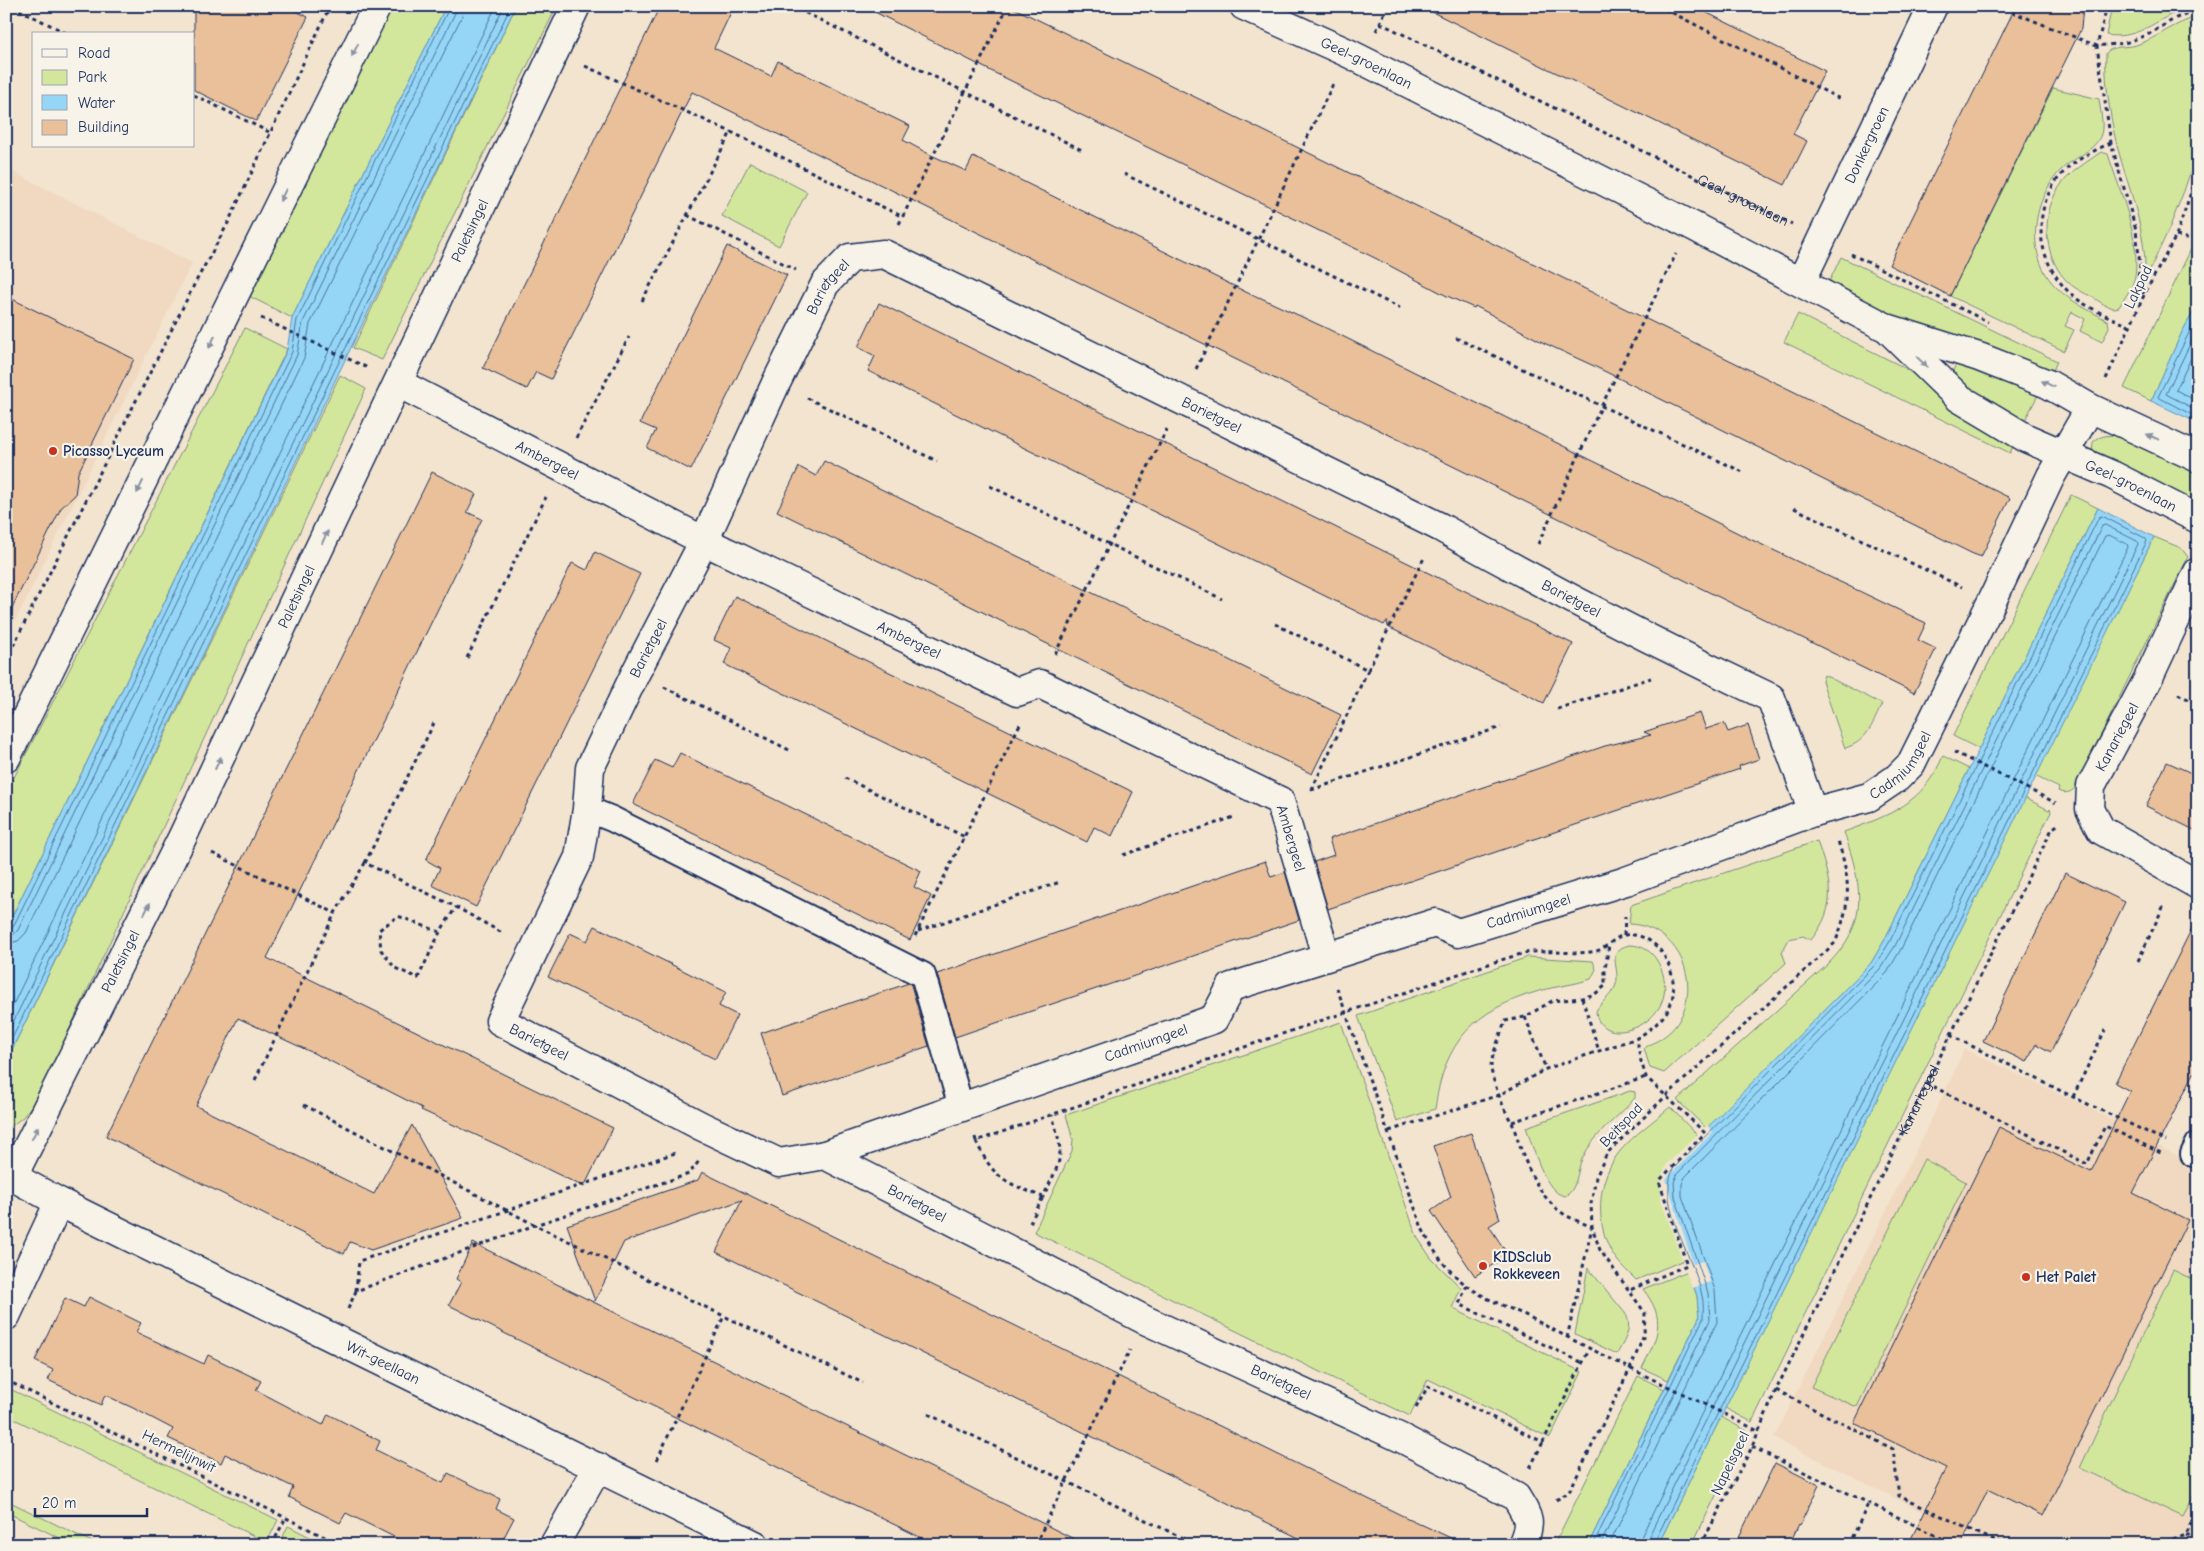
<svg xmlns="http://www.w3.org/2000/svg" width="2204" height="1551" viewBox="0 0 2204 1551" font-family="'Comic Neue',sans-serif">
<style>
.built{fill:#f0d9c0}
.green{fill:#d3e79c;stroke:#778b7d}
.water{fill:#95d6f7;stroke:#6493ba}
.pier{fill:#f3e4d0}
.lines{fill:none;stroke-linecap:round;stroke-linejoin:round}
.shore{stroke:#4c729b;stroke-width:1}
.building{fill:#e9c099;stroke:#1b2f5e}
.pedestrian-casing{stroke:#1b2f5e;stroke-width:28}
.minor-casing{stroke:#1b2f5e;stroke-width:31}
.tertiary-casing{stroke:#1b2f5e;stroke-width:31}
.path{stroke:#1b2f5e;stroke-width:3;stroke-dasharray:4 4;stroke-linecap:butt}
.pedestrian{stroke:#f7f3e8;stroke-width:24}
.minor{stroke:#f7f3e8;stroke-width:28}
.tertiary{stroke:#f7f3e8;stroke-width:28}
.oneway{fill:#8991a3}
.poi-dot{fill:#c8321e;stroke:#f7f3e8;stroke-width:2}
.labels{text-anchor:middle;stroke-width:4.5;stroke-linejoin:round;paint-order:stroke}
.street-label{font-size:15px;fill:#1b2f5e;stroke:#f7f3e8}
.poi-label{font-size:15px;font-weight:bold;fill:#1b2f5e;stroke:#f7f3e8;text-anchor:start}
</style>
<rect width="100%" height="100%" fill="#f3e4d0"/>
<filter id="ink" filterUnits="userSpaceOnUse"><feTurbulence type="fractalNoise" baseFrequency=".02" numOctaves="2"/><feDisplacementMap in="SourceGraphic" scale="10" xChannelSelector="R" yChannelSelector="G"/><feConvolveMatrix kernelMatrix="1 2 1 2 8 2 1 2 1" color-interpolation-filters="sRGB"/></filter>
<g filter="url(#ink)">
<path class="built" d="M6 168 192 263 6 640Z
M1964 1049 2086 1106 2198 1167V1545H1990L1774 1438 1950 1081Z"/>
<path class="green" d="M389 6H446L292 318 247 295Z
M516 6H557L382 360 353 348Z
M2112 6H2193C2160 14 2142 41 2106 35Z
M2198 17V149L2184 191 2169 229 2145 280C2147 237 2133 200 2121 160 2112 130 2104 84 2106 53 2113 45 2126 48 2136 45 2158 38 2175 22 2198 17Z
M2053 88 2099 99C2100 110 2105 126 2100 137 2093 152 2071 159 2060 171 2031 202 2025 257 2057 288 2071 302 2091 311 2108 321L2109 327 2102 342 2080 331 2085 319 2072 312 2065 326 2074 330 2064 351 1950 296Z
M2101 152 2108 154C2119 189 2141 239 2135 276 2133 287 2125 297 2119 307L2114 308C2107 307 2100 302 2094 298 2084 293 2073 288 2065 279 2043 254 2041 213 2060 186 2070 172 2087 162 2101 152Z
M750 162 807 192 779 246 722 216Z
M2198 240V304L2182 332 2151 401 2124 388 2193 245Z
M1841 257 2057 361 2052 373 1911 325 1828 284Z
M1798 314 1903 367 2015 442 2010 453 1784 342Z
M245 328 287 349 6 929V793Z
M1956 365 1972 367 2038 395 2024 422C1998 409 1973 393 1952 372Z
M340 375 366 389 38 1097 23 1117 6 1130V1062Z
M2123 436 2190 466 2198 474V506L2092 453 2093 442C2101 434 2112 435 2123 436Z
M2071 495 2098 508 1979 749 1953 736Z
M2154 537 2181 548 2188 557 2075 788C2070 793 2065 794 2058 791L2059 788 2035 776Z
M1824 675 1882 704C1873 723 1867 742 1845 748L1822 681Z
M1943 756 1969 769 1884 941 1871 963 1707 1129 1677 1100 1826 966C1871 922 1862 886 1844 832 1890 815 1923 804 1943 756Z
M2025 798 2049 810 2050 808 2051 812 1752 1422 1725 1408Z
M1817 841C1830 880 1839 905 1811 940L1803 936 1789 939 1782 952 1786 963 1664 1073 1650 1068 1644 1048C1657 1041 1670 1035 1678 1022 1703 982 1678 926 1629 924L1631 905Z
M1629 945C1643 945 1653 952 1659 964 1688 1023 1598 1054 1596 1011 1601 1002 1610 997 1615 987 1623 970 1603 952 1629 945Z
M1528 957 1593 961 1596 969 1591 979C1574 985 1556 986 1539 991 1474 1010 1444 1041 1435 1109L1397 1122 1358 1016Z
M1341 1022 1417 1237 1431 1258 1461 1288 1452 1308 1582 1372 1550 1438 1428 1379 1410 1416 1034 1232 1072 1151 1073 1139 1066 1115Z
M1630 1091 1635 1092V1098C1617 1119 1595 1132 1582 1159 1577 1170 1577 1191 1565 1196 1545 1194 1532 1144 1526 1127Z
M1670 1107 1699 1137 1684 1260 1636 1280C1627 1271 1617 1262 1611 1251 1594 1219 1598 1177 1621 1150 1635 1134 1654 1121 1670 1107Z
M1924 1159 1966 1182 1857 1407 1811 1387Z
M1588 1268 1625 1313C1634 1327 1624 1341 1617 1354L1575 1334Z
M2173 1270 2198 1282V1487L2183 1517 2080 1468Z
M1688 1271 1697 1296 1699 1318 1668 1380 1642 1368C1658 1336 1667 1320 1643 1289Z
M1638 1376 1664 1389 1588 1545H1554Z
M6 1387 278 1520 268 1540 266 1542 6 1415Z
M1721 1417 1747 1431 1692 1545H1658Z
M6 1500 98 1545H74L6 1512Z
M288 1526 326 1545H279Z"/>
<path class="water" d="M446 6H516L6 1062V929L287 350 292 318Z
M2198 304V423L2151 401 2182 332Z
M2098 508 2154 537 1721 1417 1658 1545H1588L1699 1318 1697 1296 1684 1260 1663 1180 1669 1166 1871 963 1884 941Z"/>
<path class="pier" d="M1707 1125 1713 1132 1666 1179 1693 1264 1703 1261 1710 1282 1692 1288 1661 1200 1660 1180 1667 1164Z"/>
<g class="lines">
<path class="shore" d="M2198 314 2158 397 2198 418
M2198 327 2166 394 2198 411
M2198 343 2176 390 2198 402
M6 930 13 927 292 352 297 320 450 6
M6 936 13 935 18 930 297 355 303 322 455 13 457 6
M6 944 18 941 26 933 304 358 310 324 462 16 464 6
M6 1019 496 6
M6 1037 504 6
M6 1051 511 6
M1593 1545 1703 1319C1703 1312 1704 1303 1702 1296 1695 1257 1656 1208 1673 1169L1875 965 1889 943 2099 517 2102 516 2145 538 2147 541 1653 1545
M1600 1545 1710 1320 1708 1293 1675 1197 1674 1182 1678 1173 1880 969 1895 946 2102 526 2105 525 2137 541 2138 544 1648 1538 1647 1545
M1609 1545 1717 1322 1715 1290 1682 1196V1184L1685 1177 1887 973 1901 949 2105 536 2109 535 2127 544 2128 547 1642 1535 1640 1545"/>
</g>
<path class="building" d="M194 6H286L308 17 256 121 194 90Z
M660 6H734L714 48 771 76 778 61 910 126 903 140 929 154 966 171 973 157 1000 170 1258 298 1259 297 1326 328 1748 538 1926 623 1918 640 1936 649 1914 693 692 92 551 379 536 372 527 389 483 368Z
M863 6H1010L2010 498 1981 557 1971 553 1594 366 1544 343 1475 306 1474 308 1445 295 1377 259 997 74Z
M1420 6H1693L1825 71 1793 134 1807 141 1785 185Z
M2016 6H2083L2081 29 1950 296 1889 265Z
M727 246 787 275 691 470 647 448 656 430 640 423Z
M6 296 134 359 78 473 75 495 61 508 6 620Z
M879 303 1573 644 1544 703 1388 627 1387 621 1384 625 868 371 875 356 858 347Z
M824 461 1341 715 1312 774 777 511 799 467 816 476Z
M432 472 476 494 467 512 482 519 267 958 613 1128 584 1187 500 1146 421 1110 422 1108 324 1058 238 1018 196 1106 374 1194 412 1125 463 1218 371 1250 350 1242 344 1254 106 1136Z
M595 552 640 574 476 907 432 885 440 868 426 860 572 563 587 570Z
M735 596 1133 792 1112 836 1094 827 1087 842 724 664 731 648 714 640Z
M1700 713 1706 729 1724 723 1728 732 1748 725 1759 759 1739 766 1740 769 1328 909 1314 862 1334 855 1329 839 1605 746 1651 735 1644 732Z
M680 753 921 871 914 887 931 896 910 940 633 804 655 760 672 768Z
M2167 762 2198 776V832L2146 806Z
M1265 861 1271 877 1285 872 1299 920 955 1037 937 974Z
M2065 873 2125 902 2051 1052 2036 1044 2027 1062 1983 1041Z
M2198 916V1065L2133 1193 2188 1220 2043 1516 1988 1489 1961 1545H1908L1946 1468 1854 1423 1999 1127 2091 1172 2130 1091 2115 1083Z
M595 926 726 992 719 1006 737 1015 715 1059 548 977 570 933 587 941Z
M909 983 911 985 929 1046 782 1096 761 1033Z
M1471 1133 1500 1219 1489 1226 1508 1255 1475 1276 1431 1211 1451 1197 1433 1146Z
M702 1172 1401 1515 1466 1545H1313L716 1252 742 1200 624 1242 595 1301 567 1225 698 1180Z
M473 1243 940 1472 1086 1545H936L506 1334 449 1305 461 1282 456 1279Z
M89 1297 141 1323 136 1332 204 1364 208 1355 261 1381 256 1390 323 1425 328 1414 380 1441 376 1450 443 1483 448 1473 500 1499 496 1509 514 1518 500 1545H410L346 1513 340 1523 289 1497 293 1487 225 1454 221 1463 168 1438 173 1429 133 1408 105 1395 101 1405 48 1380 53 1370 35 1361 65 1298 84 1307Z
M1775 1463 1819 1485 1800 1525 1799 1524 1789 1545H1735Z"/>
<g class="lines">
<g class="pedestrian-casing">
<path id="pedestrian" d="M587 809 612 819 923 975 961 1107
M2193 1154 2198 1144"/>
</g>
<g class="minor-casing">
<g id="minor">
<path id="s3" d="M1244 6 1348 53 1691 225 1887 328 1979 357 2048 384 2090 408 2198 458"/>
<path id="s4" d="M1801 282 1933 6"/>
<path id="s5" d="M1891 332 1959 398 2026 438 2112 475 2198 519"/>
<path id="s6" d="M398 383 704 541 1017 692 1040 684 1280 801 1326 956"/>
<path d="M2198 572 2148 679 2091 786 2090 809 2101 830 2198 885"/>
<path id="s7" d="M825 1155 1214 1019 1231 987 1247 982 1435 923 1458 933 1626 881 1813 812 1869 797 1897 778 1911 764 1992 601 2051 476 2090 408"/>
<path d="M6 1316 59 1202"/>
<path d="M554 1545 598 1467"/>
<path id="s8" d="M1522 1545C1532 1522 1529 1518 1516 1497L1401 1438 1145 1320 825 1155 779 1163 701 1126 500 1021 579 857 587 809 590 768 636 672 704 541 776 383 825 284 850 258 884 254 1440 527C1548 588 1659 645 1771 698L1813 812"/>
</g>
</g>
<g class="tertiary-casing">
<g id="tertiary">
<path d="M6 758 377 6"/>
<path id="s9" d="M6 1173 59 1202 317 1330 755 1545"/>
<path id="s10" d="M13 1176 182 838 576 6"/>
</g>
</g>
<g class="path">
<path d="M12 6 68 34"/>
<path d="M1997 6 2097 46 2125 43 2149 34 2176 18 2198 11"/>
<path d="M2107 6 2097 46 2111 143 2136 230 2140 265 2136 291 2145 293"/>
<path d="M798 9 1082 150"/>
<path d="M1665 9 1842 100"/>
<path id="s1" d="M1380 23 1792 224"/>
<path d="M1376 31 1388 6"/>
<path d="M585 66 731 132 903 217"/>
<path d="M194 95 269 132"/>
<path d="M2111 143C2094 150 2072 162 2060 176 2032 210 2036 256 2065 288 2082 307 2109 316 2131 327"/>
<path d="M1124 174 1400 308"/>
<path d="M687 215 796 270"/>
<path d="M899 224 1008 6"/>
<path d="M2176 236 2191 239 2198 231"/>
<path d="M1851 254 1988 322"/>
<path d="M642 301 731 132"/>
<path d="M261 318 368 368"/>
<path d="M1456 338 1743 472"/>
<path d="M1196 369 1334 82"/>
<path d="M2106 379 2145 293 2176 236 2198 172"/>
<path d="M807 398 937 461"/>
<path d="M576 438 629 337"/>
<path d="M990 486 1222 599"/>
<path d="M1794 508 1962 587"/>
<path d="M1538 544 1601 407 1676 254"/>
<path d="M1275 624 1368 670 1312 789"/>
<path d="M1055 654 1167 429"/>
<path d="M467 658 546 497"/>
<path d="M6 660 194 285 227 225 330 6"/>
<path d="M1368 670 1425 556"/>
<path d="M664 687 791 751"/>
<path d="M2178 694 2198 704"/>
<path d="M1557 709 1651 678"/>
<path d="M1954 752 2056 803"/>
<path d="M845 778 965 837"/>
<path d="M1311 790 1501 727"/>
<path d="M212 853 335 913"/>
<path d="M1123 855 1234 817"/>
<path d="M365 863 434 723"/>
<path d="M918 931 1060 882"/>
<path d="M440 932 398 916 379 930 381 950 395 968 418 978 440 932 456 907"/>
<path d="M1624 935 1625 916"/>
<path d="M915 936 1020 724"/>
<path d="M2138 961 2165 903"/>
<path d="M1337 988 1422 1228C1434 1253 1448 1273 1472 1289 1490 1302 1514 1309 1533 1319 1607 1359 1684 1393 1758 1431"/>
<path d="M1582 998 1599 1051"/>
<path d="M1525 1017 1546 1069"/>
<path d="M1950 1035 2073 1097 2166 1141"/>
<path d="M255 1080 335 913 365 863 456 907 504 934"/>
<path d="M1926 1083 2087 1164 2105 1126 2161 1153"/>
<path d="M2073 1097 2105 1030"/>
<path d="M304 1105 535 1225 863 1383"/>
<path d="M1512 1122 1646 1077"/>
<path d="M1389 1131 1499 1095 1546 1069 1637 1038"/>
<path d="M975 1137 976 1141C1113 1094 1249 1044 1386 999 1431 984 1476 967 1521 954 1544 948 1572 956 1596 951 1606 949 1615 936 1625 935 1659 931 1681 974 1671 1003 1666 1018 1650 1030 1637 1038L1640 1058 1646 1077 1705 1133 1659 1181 1687 1265 1630 1290"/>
<path d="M976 1141C994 1180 1005 1182 1043 1197 1062 1158 1065 1158 1052 1115"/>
<path d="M1030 1223 1043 1197"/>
<path d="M1467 1285 1459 1304 1583 1363"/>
<path d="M356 1291 359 1261 678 1152"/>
<path d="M348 1309 356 1291 535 1225 689 1174 699 1161"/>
<path d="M1567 1338 1592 1227C1581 1222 1568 1218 1558 1210 1532 1188 1522 1153 1512 1122 1505 1114 1491 1077 1491 1067 1491 1056 1502 1032 1505 1021L1525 1017 1552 1001 1582 998 1595 994 1605 986V969L1609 945"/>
<path d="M6 1380 341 1545"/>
<path d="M1776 1390 1893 1449 1899 1496 1997 1542 2009 1545"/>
<path d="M1416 1408 1428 1386 1543 1442 1589 1350"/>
<path d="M928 1414 1197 1545"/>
<path d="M1752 1447 1956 1545"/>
<path d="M657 1460 724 1316"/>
<path d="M1530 1468 1543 1442"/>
<path d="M1556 1500 1569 1492 1631 1367 1644 1335 1645 1313 1600 1250 1592 1227 1591 1204 1596 1177 1607 1153 1665 1097 1835 943C1851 904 1851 882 1838 841"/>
<path d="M2185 1534 2198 1540"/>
<path d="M272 1545 286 1517"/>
<path d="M1035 1545 1130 1350"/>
<path id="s2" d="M1701 1545 1752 1447 1776 1390 2052 829 2060 823"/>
<path d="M1849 1545 1869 1502"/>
<path d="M2157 1545 2185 1534 2198 1508"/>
</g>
<use href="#pedestrian" class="pedestrian"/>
<use href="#minor" class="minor"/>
<use href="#tertiary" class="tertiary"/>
</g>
<defs><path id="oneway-solid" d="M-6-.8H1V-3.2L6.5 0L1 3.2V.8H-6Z" transform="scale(1.25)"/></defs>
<g class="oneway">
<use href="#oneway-solid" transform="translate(355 50) rotate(117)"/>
<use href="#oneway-solid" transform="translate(283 195) rotate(117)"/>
<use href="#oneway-solid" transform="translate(212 342) rotate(116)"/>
<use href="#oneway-solid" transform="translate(1922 362) rotate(44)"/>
<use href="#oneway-solid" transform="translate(2048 384) rotate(-154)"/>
<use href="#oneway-solid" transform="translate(2153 437) rotate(-156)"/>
<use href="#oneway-solid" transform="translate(140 487) rotate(116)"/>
<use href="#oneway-solid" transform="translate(325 537) rotate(-65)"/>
<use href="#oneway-solid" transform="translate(218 763) rotate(-65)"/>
<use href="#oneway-solid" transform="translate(147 909) rotate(-63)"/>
<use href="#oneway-solid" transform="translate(35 1133) rotate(-63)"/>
</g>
</g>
<g class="poi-dot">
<circle cx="53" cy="451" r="5"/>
<circle cx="1483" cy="1266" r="5"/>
<circle cx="2026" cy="1277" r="5"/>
</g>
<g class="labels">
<g class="street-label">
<text dy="5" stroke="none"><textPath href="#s3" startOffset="135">Geel-groenlaan</textPath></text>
<text dy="5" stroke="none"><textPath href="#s4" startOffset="152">Donkergroen</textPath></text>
<text dy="5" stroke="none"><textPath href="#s1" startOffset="404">Geel-groenlaan</textPath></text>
<text dy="5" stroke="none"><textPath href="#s10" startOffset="1050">Paletsingel</textPath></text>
<text transform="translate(2138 287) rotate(-64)" y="5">Lakpad</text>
<text dy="5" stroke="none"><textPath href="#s8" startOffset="1992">Barietgeel</textPath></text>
<text dy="5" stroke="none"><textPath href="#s8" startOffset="2428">Barietgeel</textPath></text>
<text dy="5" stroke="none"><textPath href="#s6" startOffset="168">Ambergeel</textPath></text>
<text dy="5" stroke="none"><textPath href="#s5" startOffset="288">Geel-groenlaan</textPath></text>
<text dy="5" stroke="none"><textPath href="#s10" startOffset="645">Paletsingel</textPath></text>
<text dy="5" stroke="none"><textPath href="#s8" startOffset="2832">Barietgeel</textPath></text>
<text dy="5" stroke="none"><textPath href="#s6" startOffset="572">Ambergeel</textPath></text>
<text dy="5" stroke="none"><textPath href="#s8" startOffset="1588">Barietgeel</textPath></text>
<text transform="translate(2117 737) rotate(-62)" y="5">Kanariegeel</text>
<text dy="5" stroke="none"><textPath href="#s7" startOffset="1166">Cadmiumgeel</textPath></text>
<text dy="5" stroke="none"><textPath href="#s6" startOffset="1022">Ambergeel</textPath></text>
<text dy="5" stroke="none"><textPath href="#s7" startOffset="761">Cadmiumgeel</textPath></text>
<text dy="5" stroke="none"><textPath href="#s10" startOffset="240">Paletsingel</textPath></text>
<text transform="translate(539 1042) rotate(27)" y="5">Barietgeel</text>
<text dy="5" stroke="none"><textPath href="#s7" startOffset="340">Cadmiumgeel</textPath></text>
<text dy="5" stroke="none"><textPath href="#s2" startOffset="496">Kanariegeel</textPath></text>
<text transform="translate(1621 1125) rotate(-46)" y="5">Beitspad</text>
<text transform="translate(917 1203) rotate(28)" y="5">Barietgeel</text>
<text dy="5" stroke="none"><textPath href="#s9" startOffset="422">Wit-geellaan</textPath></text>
<text transform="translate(1281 1382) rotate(25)" y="5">Barietgeel</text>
<text transform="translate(179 1451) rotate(26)" y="5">Hermelijnwit</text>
<text transform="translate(1730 1463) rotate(-64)" y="5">Napelsgeel</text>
</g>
<g class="poi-label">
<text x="63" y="456">Picasso Lyceum</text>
<text x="1493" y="1262">KIDSclub<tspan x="1493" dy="17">Rokkeveen</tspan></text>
<text x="2036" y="1282">Het Palet</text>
</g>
</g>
<rect width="2204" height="1551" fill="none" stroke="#f7f3e8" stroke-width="25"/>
<rect x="12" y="12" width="2179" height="1526" fill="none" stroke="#1b2f5e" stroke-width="2" filter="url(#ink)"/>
<rect x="32" y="32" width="162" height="115" fill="#f7f3e8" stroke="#9fa5b1"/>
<rect x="42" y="49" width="25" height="8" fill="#f7f3e8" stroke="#9fa5b1"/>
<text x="78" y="58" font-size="15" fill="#1b2f5e">Road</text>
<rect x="42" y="70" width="25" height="15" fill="#d3e79c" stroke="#9fa5b1"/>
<text x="78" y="82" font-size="15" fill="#1b2f5e">Park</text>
<rect x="42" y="95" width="25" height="15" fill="#95d6f7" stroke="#9fa5b1"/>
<text x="78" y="108" font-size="15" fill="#1b2f5e">Water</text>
<rect x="42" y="120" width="25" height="15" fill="#e9c099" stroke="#9fa5b1"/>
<text x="78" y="132" font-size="15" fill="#1b2f5e">Building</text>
<path d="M35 1508v8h112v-8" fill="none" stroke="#1b2f5e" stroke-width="2.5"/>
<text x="42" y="1508" font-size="15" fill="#1b2f5e" stroke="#f7f3e8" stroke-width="4" paint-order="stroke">20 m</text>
</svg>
